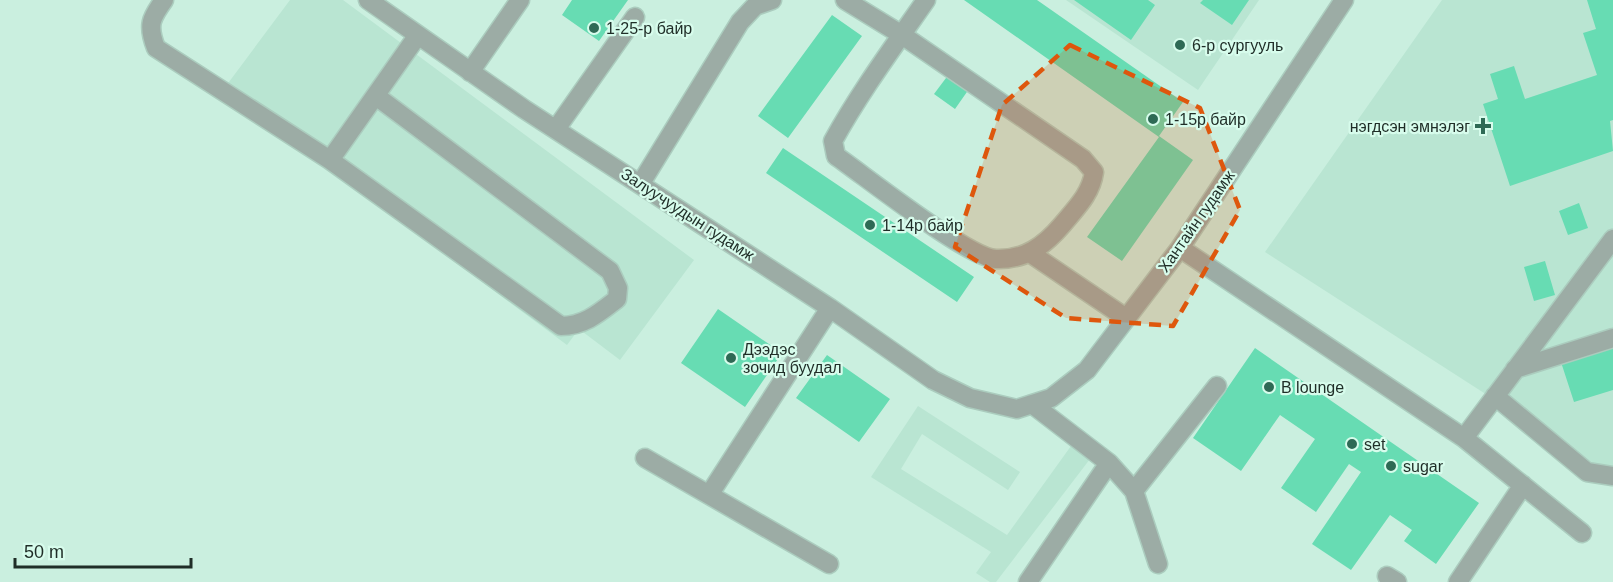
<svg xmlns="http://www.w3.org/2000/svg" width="1613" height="582" viewBox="0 0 1613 582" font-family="Helvetica,sans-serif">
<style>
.built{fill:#b9e5d2}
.building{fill:#67dcb3}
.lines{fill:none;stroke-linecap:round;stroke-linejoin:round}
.minor-casing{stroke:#abccbe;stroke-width:21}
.minor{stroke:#9caca5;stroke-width:18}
.marked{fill:#de570d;fill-opacity:0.2;stroke:#de570d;stroke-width:4.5;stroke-dasharray:12 8;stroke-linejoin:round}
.poi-dot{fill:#2e6a55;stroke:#d7fcec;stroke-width:2}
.labels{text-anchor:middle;stroke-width:4.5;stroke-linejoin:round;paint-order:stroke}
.poi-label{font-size:16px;fill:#1f2d27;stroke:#d7fcec;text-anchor:start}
.street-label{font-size:16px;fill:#1f2d27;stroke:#d7fcec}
</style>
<rect width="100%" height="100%" fill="#caefdf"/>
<path class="built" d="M290 0H343L694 260 620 360 579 329 567 345 223 90Z
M1066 0H1259L1198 90Z
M1442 0H1613V473L1610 474 1265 252Z
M918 406 1020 472 1008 490 922 434 901 469 1007 535 1071 446 1090 459 996 582H990L976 573 991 552 871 477Z"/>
<path class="building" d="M572 0H628L599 41 562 15Z
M964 0H1037L1183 102 1159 136 1193 160 1122 261 1087 237 1159 137Z
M1074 0H1148L1155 5 1131 40Z
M1203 0H1249L1232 25 1200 3Z
M1587 0H1613V120L1610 121 1613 151 1510 186 1483 104 1498 99 1490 74 1514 66 1525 99 1597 75 1583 33 1596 29Z
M832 15 862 36 788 138 758 116Z
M949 74 969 89 955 109 934 94Z
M783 148 974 277 957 302 766 173Z
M1579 203 1588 228 1568 235 1559 211Z
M1545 261 1555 295 1534 301 1524 267Z
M718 309 782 353 745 407 681 363Z
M1613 342V390L1574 402 1560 359Z
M1255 348 1479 503 1436 564 1404 541 1412 530 1390 515 1351 570 1312 544 1361 472 1349 464 1316 512 1281 488 1315 439 1280 415 1241 471 1193 438Z
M827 355 890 399 859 442 796 398Z"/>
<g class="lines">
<g class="minor-casing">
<path id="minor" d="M164 0C151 18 147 25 156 48L330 160 418 35
M368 0 524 109 830 308 933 380 970 398 1017 409 1051 398 1087 370 1180 248 1344 0
M845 0 902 35 1083 159 1094 172C1091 194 1076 208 1062 225 1044 246 1025 260 996 259 968 258 865 176 836 156L833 141C860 92 894 46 926 0
M470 72 520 0
M556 129 635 17
M330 160 561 326C584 326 599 313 617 299L618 288 610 271 376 96
M641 183 740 22 755 6 772 0
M1180 248 1464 438 1582 533
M1030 253 1126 318
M1515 369 1613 338
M1495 396 1587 472 1613 476
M1032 404 1109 463 1134 491 1158 564
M1464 438 1613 239
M645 458 829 564
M1134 491 1217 386
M709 495 830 308
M1387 576 1397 582
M1028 582 1109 463
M1458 582 1523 485"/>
</g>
<use href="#minor" class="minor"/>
</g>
<path class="marked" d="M1070 45 1200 108 1240 210 1173 326 1066 318 955 247 1002 105Z"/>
<g class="poi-dot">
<circle cx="594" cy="28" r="6"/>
<circle cx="1180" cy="45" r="6"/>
<circle cx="1153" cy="119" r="6"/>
<path d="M1480 117h6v6h6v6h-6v6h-6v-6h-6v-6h6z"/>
<circle cx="870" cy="225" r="6"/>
<circle cx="731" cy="358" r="6"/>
<circle cx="1269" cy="387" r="6"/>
<circle cx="1352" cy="444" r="6"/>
<circle cx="1391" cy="466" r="6"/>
</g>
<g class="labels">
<g class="poi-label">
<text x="606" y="34">1-25-р байр</text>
<text x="1192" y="51">6-р сургууль</text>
<text x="1165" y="125">1-15р байр</text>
<text x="1470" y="132" text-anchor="end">нэгдсэн эмнэлэг</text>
<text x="882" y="231">1-14р байр</text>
<text x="743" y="355">Дээдэс<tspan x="743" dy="18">зочид буудал</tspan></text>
<text x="1281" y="393">B lounge</text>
<text x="1364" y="450">set</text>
<text x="1403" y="472">sugar</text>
</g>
<g class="street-label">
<text transform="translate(688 214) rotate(33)" y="6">Залуучуудын гудамж</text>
<text transform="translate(1196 221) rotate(-55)" y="6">Хантайн гудамж</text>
</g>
</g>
<path d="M15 558v9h176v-9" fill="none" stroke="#1f2d27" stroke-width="3"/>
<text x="24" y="558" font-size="18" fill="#1f2d27" stroke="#d7fcec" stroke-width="4.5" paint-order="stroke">50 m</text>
</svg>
